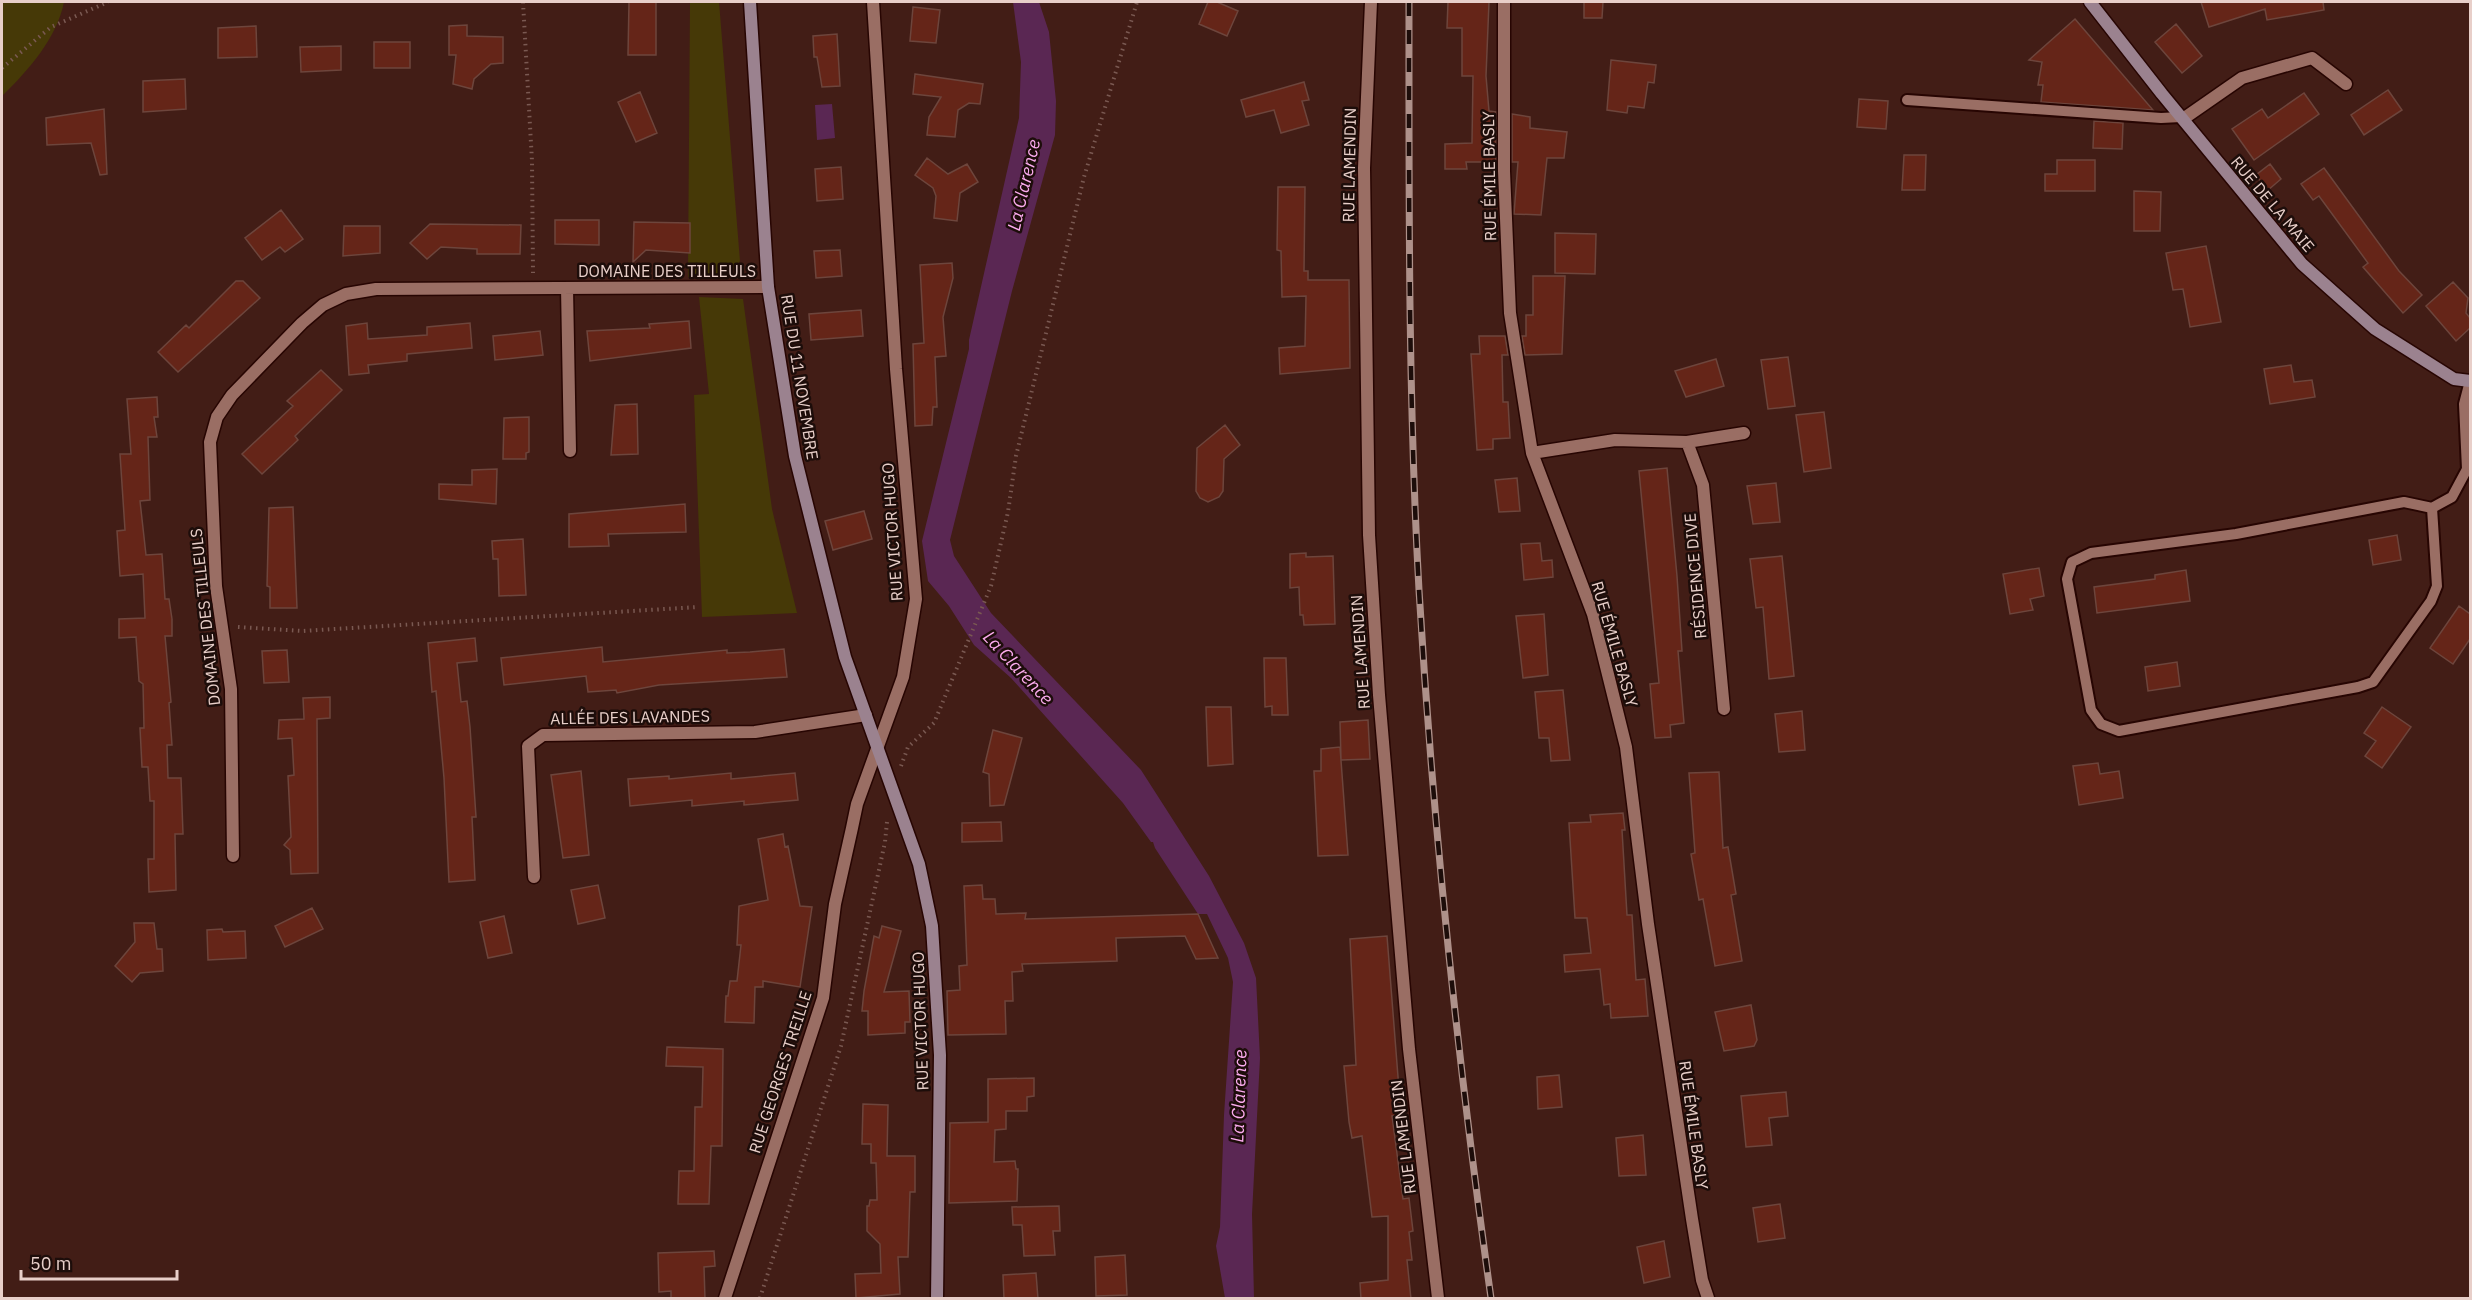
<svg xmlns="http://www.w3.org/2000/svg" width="2472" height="1300" viewBox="0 0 2472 1300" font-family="'IBM Plex Sans',sans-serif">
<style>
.green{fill:#463907}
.water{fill:#5a2753}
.building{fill:#652518;stroke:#6d453c;stroke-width:1.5}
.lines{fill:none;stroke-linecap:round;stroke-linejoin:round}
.lane-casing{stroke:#270502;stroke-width:14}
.street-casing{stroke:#270502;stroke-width:15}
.secondary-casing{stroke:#270502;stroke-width:15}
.path{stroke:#7a5952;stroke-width:4;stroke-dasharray:1.5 4.5;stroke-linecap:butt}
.lane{stroke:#9a6e64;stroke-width:10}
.street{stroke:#9a6e64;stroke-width:12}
.secondary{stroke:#9b828f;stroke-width:12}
.rail-casing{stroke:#ae918a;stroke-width:7}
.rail{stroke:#1d0d0a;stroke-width:4.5;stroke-dasharray:14;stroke-linecap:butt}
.labels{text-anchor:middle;stroke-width:5;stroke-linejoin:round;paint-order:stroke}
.street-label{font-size:16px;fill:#e8cfc9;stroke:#1d0d0a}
.water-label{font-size:18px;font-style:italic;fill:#fbabee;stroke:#1d0d0a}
</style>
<rect width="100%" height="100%" fill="#421d16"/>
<path class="green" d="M2 2H64C57 38 28 71 2 96Z
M690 2H719L740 261C728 281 710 277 688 277Z
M699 297 743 299 772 509 797 613 702 617 694 395 709 394Z"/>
<path class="water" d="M1013 2H1039L1049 32 1056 101 1055 135 1012 291 950 540 954 556 991 613 1141 770 1209 876 1244 943 1256 978 1260 1058 1252 1214 1254 1298H1225L1216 1246 1220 1227 1224 1115 1233 982 1228 958 1207 914H1198L1155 848 1153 842H1151L1123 803 1011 678 974 645 949 606 928 581 922 541 969 349V340L1019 118 1021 62Z
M832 104 835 138 817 140 815 105Z"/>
<path class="building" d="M629 2H656V55H628Z
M1208 2H1217L1238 11 1227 36 1199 24Z
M1448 2H1489L1486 76 1489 111 1496 112V162H1466L1467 169H1445V144L1472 143 1473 76H1462V28H1447Z
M1584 2H1603L1602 18H1584Z
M2201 2H2323L2324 10 2267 20 2265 9 2209 27Z
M913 7 940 10 936 43 910 41Z
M2075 19 2153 110 2041 102 2043 85H2038L2042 62 2029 60Z
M2176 24 2202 56 2182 73 2155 42Z
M467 25V36L503 37V63L491 64 474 79 472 89 453 84 456 55H449V26Z
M256 26 257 57 218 58V28Z
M837 34 840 86 822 87 817 57H814L813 36Z
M374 42H410V68H374Z
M341 46V70L301 72 300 47Z
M1611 60 1656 65 1654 83 1648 82 1644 108 1628 106 1627 113 1607 110Z
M915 74 983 84 980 104 969 103 958 110 955 137 927 135 929 117 941 97 913 94Z
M185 79 186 109 143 112V81Z
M1304 82 1309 100 1302 101 1309 125 1281 133 1274 110 1246 117 1241 100Z
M2388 90 2402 110 2364 135 2351 115Z
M640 92 657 133 636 142 618 102Z
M2304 93 2319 114 2254 160 2232 129 2262 109 2268 118Z
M1859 99 1888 101 1886 129 1857 127Z
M104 109 107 174 100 175 91 143 47 145 46 118Z
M1512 114 1530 117V128L1567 132 1564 158H1547L1541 215 1514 214 1518 162H1512Z
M2094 121 2123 123 2122 149 2093 148Z
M1904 155H1926L1925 190H1902Z
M927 158 948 174 967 164 978 182 960 193 957 221 934 218 936 196 933 188 915 175Z
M2057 160H2095V191H2045V174H2057Z
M2270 164 2281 179 2267 191 2256 175Z
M841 167 843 199 817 201 815 169Z
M2324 168 2399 271 2422 295 2403 313 2363 267 2368 263 2319 196 2313 200 2301 184Z
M1278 187H1305L1304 271H1308V280H1349L1350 368 1280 374 1279 348 1305 346 1306 296 1282 297 1281 251 1277 250Z
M2134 191 2161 192 2160 231H2134Z
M281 210 303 239 285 252 280 247 262 260 245 238Z
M555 220H599V245L555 244Z
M634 222 690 223V253L646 250 633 262Z
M430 224 521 225 520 254H477V249L441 247 427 259 410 243Z
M344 226H380V253L343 256Z
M1555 233 1596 234 1595 274 1555 273Z
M2206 246 2221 322 2190 327 2183 289 2173 290 2166 253Z
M840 250 842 276 816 278 814 251Z
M952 263 953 278 943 317 946 356 935 357 937 407H933L932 425 915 426 913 344 924 343 920 265Z
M1533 276H1565L1562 354 1525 355 1522 336H1526V315H1533Z
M236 281H243L260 298 178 372 158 352 186 325 189 328Z
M2453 282 2468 298 2466 313 2470 318V328L2456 341 2426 306Z
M861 310 863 336 811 340 809 314Z
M689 321 691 348 590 361 587 331 650 328 649 324Z
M367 323 368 339 427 335V327L470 323 472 348 407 354V361L368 365 369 373 349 375 346 326Z
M540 331 543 355 495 360 493 336Z
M1479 336H1505L1508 355H1502L1503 402H1508L1510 438 1493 439V449L1477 450 1471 354H1480Z
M1788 357 1795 406 1768 409 1761 360Z
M1716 359 1724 386 1686 397 1675 371Z
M2291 365 2294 382 2312 380 2315 397 2270 404 2264 369Z
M321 370 342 390 295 436 298 440 262 474 242 454 293 406 287 401Z
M157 397 158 417H154L157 437H148L150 500 140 501 146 555 162 554 165 599H169L172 619V636H165L171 702 169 703 172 745H167L168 778H181L183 834H175L176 890 149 892 148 859H154V801H150L148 767H142L140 728H144L143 684 139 681 136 637 119 638V619L145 618 143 574 120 576 117 531 125 530 120 454H131L127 399Z
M637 404 638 454 611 455 615 405Z
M1824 412 1831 468 1804 472 1796 415Z
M529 417V452L526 453V459H503L504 418Z
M1225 425 1240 445 1224 459 1223 491 1219 497 1208 502 1200 498 1196 491 1197 448Z
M1667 468 1677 576 1682 651H1678L1684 723 1670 725 1671 737 1655 738 1650 684 1659 683 1639 471Z
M497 469 496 504 439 499V484L472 485V470Z
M1517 478 1520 511 1499 512 1495 480Z
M1776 483 1780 522 1753 524 1747 486Z
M685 504 686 532 608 534 609 546 569 547V514Z
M293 507 297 608H270V587L267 586 269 508Z
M864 511 872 539 833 550 825 521Z
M2397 535 2401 560 2373 565 2369 540Z
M523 539 526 595 499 596 498 559H493L492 541Z
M1540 543 1542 561 1552 560 1553 577 1524 580 1521 544Z
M1306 553V557L1333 556 1335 624 1304 625 1303 615H1300L1299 587 1290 588V554Z
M1782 556 1794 676 1769 679 1763 607 1756 608 1750 559Z
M2039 568 2044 596 2030 599 2033 610 2010 614 2003 574Z
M2186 570 2190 601 2097 613 2094 587 2155 579V575Z
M2459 606 2470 614V639L2453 664 2430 648Z
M1544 614 1548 675 1523 678 1516 616Z
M475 638 477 661 457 663 461 702 467 701 470 727 476 817H472L475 880 449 882 444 778 436 691 432 692 428 643Z
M602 647 603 662 727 650V653L750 652 784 649 787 677 659 685 617 693 616 690 588 692 586 676 504 685 501 658Z
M287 650 289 682 264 683 262 651Z
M1264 658H1286L1288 715H1272V706L1265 707Z
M2177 662 2180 686 2148 691 2145 667Z
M1563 690 1570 760 1551 761 1549 738H1539L1535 692Z
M330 697V718L317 719 318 873 291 874 290 850 284 845 291 837 288 776 294 775 292 738 278 739 279 720 304 719 303 698Z
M1206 707H1231L1233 764 1208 766Z
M2382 707 2411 727 2382 768 2365 756 2376 741 2364 733Z
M1802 711 1805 750 1779 752 1775 714Z
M1368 720 1370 759 1341 760 1340 722Z
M993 730 1022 738 1004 805 990 806 989 774 983 772Z
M1340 747 1348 855 1318 856 1314 771H1321V749Z
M2098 763 2100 774 2119 771 2123 798 2079 805 2073 766Z
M581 771 589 855 563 858 551 775Z
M1719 772 1723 848 1728 847 1736 894 1731 895 1742 961 1715 966 1703 899 1699 900 1691 854 1695 853 1689 773Z
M731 773V779L795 773 798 800 744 805V801L692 806V800L630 806 628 779 669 776V779Z
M1623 813 1625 830H1622L1627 915H1632L1636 980 1645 979 1648 1016 1611 1018 1610 1004 1604 1005 1600 969 1565 972 1564 955 1591 953 1587 918H1575L1569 823 1591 822 1590 815Z
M1001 822 1002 841 962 842V823Z
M783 834 785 847 788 846 800 906 812 907 800 987 763 981V987H755L754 1023 725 1022 726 996H728L730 981H737L741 945H737L739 906 768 900 758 839Z
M598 885 605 918 578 924 571 890Z
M982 885 983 899H995L996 914 1026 913 1025 919 1198 914 1218 958 1196 959 1185 936 1116 938 1117 961 1022 964 1023 971 1012 972 1013 1001H1005L1006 1034 948 1035 947 991 960 990 959 966 967 965 964 886Z
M312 908 323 929 285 947 275 926Z
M504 916 512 953 488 958 480 922Z
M134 923H154L157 949H162L163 971 140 973 132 982 115 966 135 942Z
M882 926 901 931 884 992 909 991 910 1022H905V1033L868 1035V1011H862L864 991 874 936 879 938Z
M222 929 223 932 245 931 246 958 208 960 207 930Z
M1387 936 1401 1115 1392 1116 1403 1199 1409 1198 1413 1231 1409 1232 1412 1260H1407L1411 1299H1361L1360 1283 1388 1280V1216L1372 1217 1362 1136 1352 1138 1349 1122 1344 1066 1356 1065 1350 939Z
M1751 1005 1757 1040 1754 1046 1724 1051 1715 1012Z
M667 1047 723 1049 722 1146H711L709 1204H678L679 1171H694L695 1107H702L703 1067 666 1066Z
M1559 1075 1562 1107 1538 1109 1537 1077Z
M1034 1078V1096L1027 1097V1111H1006V1129L995 1130 994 1162 1015 1161 1016 1169H1018L1017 1201 949 1203 950 1123 988 1122V1079Z
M1786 1092 1788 1116 1769 1118 1772 1145 1746 1147 1741 1096Z
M863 1104 888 1105 887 1156H915V1192H910L908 1257H898L900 1294 856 1298 855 1274 881 1273 880 1244 867 1231V1206H869L870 1200H877V1196L876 1163H871V1144H862Z
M1643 1135 1646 1175 1619 1176 1616 1138Z
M1780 1204 1785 1238 1758 1242 1753 1208Z
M1059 1206 1060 1231H1053L1055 1255 1024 1256 1022 1225H1013L1012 1207Z
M1664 1241 1670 1277 1644 1283 1637 1247Z
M714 1251 715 1266 704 1267 705 1299H671V1291L659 1292 658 1253Z
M1125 1255 1127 1295 1096 1296 1095 1257Z
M1036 1273 1038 1299H1004L1003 1275Z"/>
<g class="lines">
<g class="lane-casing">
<path id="lane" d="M1907 100 2161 118 2181 117
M2432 508 2437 586 2431 601 2373 682 2358 687 2119 731 2101 724 2091 710 2067 579 2072 562 2091 553 2236 534 2404 502 2432 508 2452 497 2467 469 2464 404 2470 381"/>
</g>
<g class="street-casing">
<path id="street" d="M1371 2 1364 168 1369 535 1379 695 1409 1049 1438 1298
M1504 2V171L1510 313 1532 453 1593 614 1626 747 1648 924 1692 1219 1702 1280 1708 1298
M2183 119 2242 78 2312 58 2346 84
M567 288 570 451
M1687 442 1703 485 1724 709
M1532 453 1615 440 1687 442 1744 433
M233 856 231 689 216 586 210 442 217 417 232 395 302 323 323 305 346 294 376 289 768 287
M534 877 528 746 543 735 755 732 866 715
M725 1298 823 998 835 904 852 828 857 804 903 677 916 599 896 369 873 2"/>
</g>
<g class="secondary-casing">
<path id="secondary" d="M750 2 768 287 795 456 845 657 919 864 932 926 940 1055 937 1298
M2090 2 2162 94 2302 264 2375 329 2454 379 2470 381"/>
</g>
<path class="path" d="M523 2 532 161 533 273
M2 68 51 27 108 2
M238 627 302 631 698 607
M901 766 908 747 934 723 991 586 1008 512 1016 456 1084 177 1137 2
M760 1298 841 1046 885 842 887 822"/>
<use href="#lane" class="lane"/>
<use href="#street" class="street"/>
<use href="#secondary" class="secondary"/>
<g class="rail-casing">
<path id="rail" d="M1409 2C1409 197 1408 394 1419 590 1433 827 1458 1063 1491 1298"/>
</g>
<use href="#rail" class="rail"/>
</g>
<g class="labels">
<g class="street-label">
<text transform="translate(1349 165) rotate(-89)" y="6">RUE LAMENDIN</text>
<text transform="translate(1489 176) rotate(-91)" y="6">RUE ÉMILE BASLY</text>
<text transform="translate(2273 204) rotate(50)" y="6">RUE DE LA MAIE</text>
<text x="667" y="277">DOMAINE DES TILLEULS</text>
<text transform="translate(800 377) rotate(81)" y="6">RUE DU 11 NOVEMBRE</text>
<text transform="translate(892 532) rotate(-94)" y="6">RUE VICTOR HUGO</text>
<text transform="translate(1695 576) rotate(-95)" y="6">RÉSIDENCE DIVE</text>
<text transform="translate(205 617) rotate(-96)" y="6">DOMAINE DES TILLEULS</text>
<text transform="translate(1615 644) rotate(74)" y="6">RUE ÉMILE BASLY</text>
<text transform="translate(1360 652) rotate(-94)" y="6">RUE LAMENDIN</text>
<text transform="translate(630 717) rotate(-1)" y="6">ALLÉE DES LAVANDES</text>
<text transform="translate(920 1021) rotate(-92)" y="6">RUE VICTOR HUGO</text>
<text transform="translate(780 1072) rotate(-72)" y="6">RUE GEORGES TREILLE</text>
<text transform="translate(1694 1125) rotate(82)" y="6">RUE ÉMILE BASLY</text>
<text transform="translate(1403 1137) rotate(-97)" y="6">RUE LAMENDIN</text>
</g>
<g class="water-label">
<text transform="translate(1024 185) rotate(-77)" y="6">La Clarence</text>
<text transform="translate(1018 668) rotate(47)" y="6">La Clarence</text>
<text transform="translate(1239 1096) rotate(-88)" y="6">La Clarence</text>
</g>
</g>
<rect width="2472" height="1300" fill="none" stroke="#e8cfc9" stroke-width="6"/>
<path d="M21 1270v9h156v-9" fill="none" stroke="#e8cfc9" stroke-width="3"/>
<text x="30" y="1270" font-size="18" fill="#e8cfc9" stroke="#1d0d0a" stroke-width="4.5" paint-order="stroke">50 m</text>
</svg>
